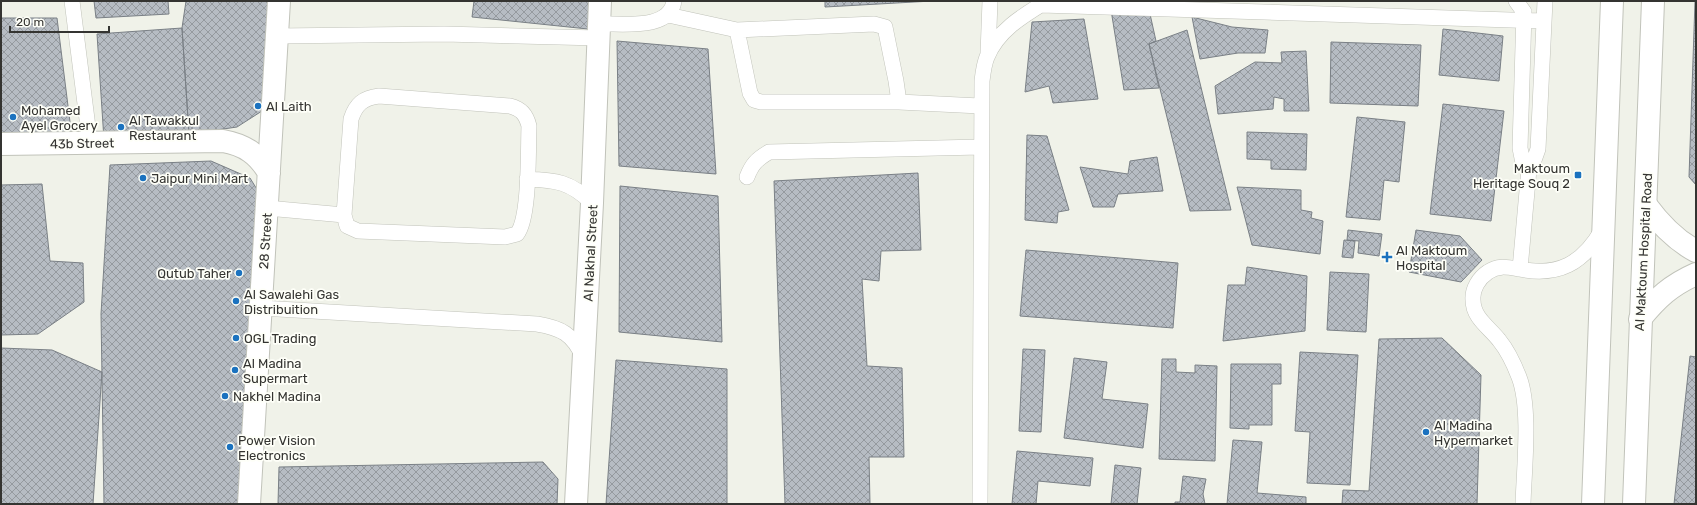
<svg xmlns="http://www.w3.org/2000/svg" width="1697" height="505" viewBox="0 0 1697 505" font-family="Rubik,sans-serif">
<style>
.building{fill:url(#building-cross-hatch);stroke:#7a8086}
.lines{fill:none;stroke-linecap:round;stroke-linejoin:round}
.lane-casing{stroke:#c1c3ba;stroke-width:16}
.street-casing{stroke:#c1c3ba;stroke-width:24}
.secondary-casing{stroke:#c1c3ba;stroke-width:24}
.lane{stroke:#fff;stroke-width:15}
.street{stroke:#fff;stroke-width:22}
.secondary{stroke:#fff;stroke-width:22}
.poi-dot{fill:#1b72bf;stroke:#fefff8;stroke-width:1.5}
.labels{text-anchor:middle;stroke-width:3.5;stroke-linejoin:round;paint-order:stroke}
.poi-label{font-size:13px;fill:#343431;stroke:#fefff8;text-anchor:start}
.street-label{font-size:13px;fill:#343431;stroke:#fefff8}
</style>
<defs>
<pattern id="building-cross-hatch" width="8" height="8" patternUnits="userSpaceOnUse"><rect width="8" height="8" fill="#b6bcc3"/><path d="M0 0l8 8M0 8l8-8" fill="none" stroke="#959a9f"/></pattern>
</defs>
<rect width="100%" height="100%" fill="#f0f2e9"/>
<path class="building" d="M94 1H168L169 14 96 18Z
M186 1H270L262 111 237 127 189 134 182 28Z
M474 1H589L588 29 472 17Z
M825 1H932L825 7Z
M1695 1H1696V185L1689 177Z
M1111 10 1150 14 1156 41 1149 44 1159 88 1124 90Z
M1192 17 1232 27 1268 30 1265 53H1238L1200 59Z
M1 18H57L72 138 1 136Z
M1084 19 1098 99 1053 103 1049 86 1025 92 1032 22Z
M182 28 189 134 104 140 97 34Z
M1443 29 1503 36 1499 81 1439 75Z
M1187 30 1231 210 1190 211 1149 44Z
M617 41 708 49 716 174 619 166Z
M1331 42 1421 45 1418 106 1330 103Z
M1306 51 1309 111H1284V99L1274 97 1273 109 1218 114 1215 86 1255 62 1282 63 1281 52Z
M1443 104 1504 111 1491 221 1430 214Z
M1357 117 1405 122 1399 182 1384 180 1380 220 1346 217Z
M1247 132 1307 134 1306 170 1271 169V160L1247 159Z
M1027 135 1047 136 1069 210 1058 212 1057 223 1025 220Z
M1157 157 1163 191 1118 194 1114 207H1093L1080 167 1128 174 1130 161Z
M211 161 250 178 258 191 241 504H104L101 314 110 165Z
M918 173 921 250 881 251 879 281 862 279 867 366 902 368 904 457H869L870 504H785L774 181Z
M42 184 50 261 83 263 84 302 38 334 1 335V185Z
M620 186 718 196 722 342 619 332Z
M1237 187 1301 190V210L1312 212 1311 218 1323 221 1320 254 1252 245Z
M1348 230 1382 234 1379 256 1358 253 1359 241 1347 240Z
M1416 230 1460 236 1482 260 1461 282 1409 272Z
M1344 240 1355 241 1353 258 1342 257Z
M1026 250 1178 263 1173 328 1020 316Z
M1247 267 1307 276 1305 331 1223 341 1228 285H1245Z
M1330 272 1369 274 1366 332 1327 330Z
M1442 338 1481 375 1477 504H1342L1343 490 1369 491 1379 339Z
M1 348 52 350 102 372 93 504H1Z
M1023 349 1045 350 1041 432 1019 431Z
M1300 352 1358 355 1350 485 1307 483 1310 432 1295 431Z
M1690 356 1696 357V504H1674Z
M1074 358 1107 362 1102 399 1148 404 1143 448 1064 438Z
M1162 359H1176V372L1195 373V365L1217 366 1215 461 1159 459Z
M616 360 727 369V504H606Z
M1231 364H1281V384H1272V425H1249V429L1230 428Z
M1233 440 1262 442 1257 493 1306 497V504H1227Z
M1017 451 1093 458 1090 486 1038 481 1036 504H1012Z
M543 462 558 479 557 504H278L279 467Z
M1115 465 1141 468 1137 504H1111Z
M1183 476 1206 479 1203 494 1205 504H1175V502H1180Z"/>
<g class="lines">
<g class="lane-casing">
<path id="lane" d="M72 1 90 143
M1516 1 1524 12 1520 148 1523 163 1529 169
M1041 5 1544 21
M668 15 737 30 750 93 754 100 761 102H899L980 106
M599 24C621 23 670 31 674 1
M737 30 874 24 885 27 896 81 899 102
M277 36 444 34 599 38
M988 54 990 1
M379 96 510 106C521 109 526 114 529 126 528 149 530 218 517 234L505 237 358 231 347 226 344 215 351 119C356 104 363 98 379 96Z
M747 177C752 164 757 159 769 152L980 147
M527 179C556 180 571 182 592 203
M267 208 344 215
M1520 269 1529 169 1533 163 1538 149 1545 1
M261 308 537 324C561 328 573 334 583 357
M980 504 982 81C983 73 984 64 987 57 998 30 1024 15 1047 1
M1523 504C1524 470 1531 408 1519 377 1514 364 1508 351 1499 340 1489 327 1473 318 1473 300 1472 289 1479 278 1488 272 1498 265 1507 267 1519 269 1559 277 1583 263 1602 230"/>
</g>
<g class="street-casing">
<path id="street" d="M1 144 223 141C245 145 258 154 269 173
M1646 205C1660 224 1675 240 1696 251
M1640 319C1657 298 1671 285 1696 274
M249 504 279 1
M576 504 592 203 600 1"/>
</g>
<g class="secondary-casing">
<path id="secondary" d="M1593 504 1612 1
M1634 504 1653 1"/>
</g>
<use href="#lane" class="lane"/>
<use href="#street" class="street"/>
<use href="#secondary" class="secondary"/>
</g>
<g class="poi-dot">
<circle cx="258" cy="106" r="4"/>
<circle cx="13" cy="117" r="4"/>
<circle cx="121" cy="127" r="4"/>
<rect x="1574" y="171" width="8" height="8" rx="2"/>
<circle cx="143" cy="178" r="4"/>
<path d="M1385 251h4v4h4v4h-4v4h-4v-4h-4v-4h4z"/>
<circle cx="239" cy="273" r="4"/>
<circle cx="236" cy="301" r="4"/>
<circle cx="236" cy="338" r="4"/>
<circle cx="235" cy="370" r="4"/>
<circle cx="225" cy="396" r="4"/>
<circle cx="1426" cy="432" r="4"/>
<circle cx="230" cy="447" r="4"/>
</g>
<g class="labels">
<g class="poi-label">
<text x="266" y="111">Al Laith</text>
<text x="21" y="115">Mohamed<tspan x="21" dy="15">Ayel Grocery</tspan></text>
<text x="129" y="125">Al Tawakkul<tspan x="129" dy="15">Restaurant</tspan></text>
<text x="1570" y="173" text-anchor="end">Maktoum<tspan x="1570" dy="15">Heritage Souq 2</tspan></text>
<text x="151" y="183">Jaipur Mini Mart</text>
<text x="1396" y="255">Al Maktoum<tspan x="1396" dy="15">Hospital</tspan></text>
<text x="231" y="278" text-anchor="end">Qutub Taher</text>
<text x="244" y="299">Al Sawalehi Gas<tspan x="244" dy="15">Distribuition</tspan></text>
<text x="244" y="343">OGL Trading</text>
<text x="243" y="368">Al Madina<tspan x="243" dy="15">Supermart</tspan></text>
<text x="233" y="401">Nakhel Madina</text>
<text x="1434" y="430">Al Madina<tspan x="1434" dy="15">Hypermarket</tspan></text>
<text x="238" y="445">Power Vision<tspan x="238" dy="15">Electronics</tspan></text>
</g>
<g class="street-label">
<text transform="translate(82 143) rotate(-1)" y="5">43b Street</text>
<text transform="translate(265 241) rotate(-86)" y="5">28 Street</text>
<text transform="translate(1643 252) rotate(-87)" y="5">Al Maktoum Hospital Road</text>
<text transform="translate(590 253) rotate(-87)" y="5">Al Nakhal Street</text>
</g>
</g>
<rect width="1697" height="505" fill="none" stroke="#343431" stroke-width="4"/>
<path d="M10 26v6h99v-6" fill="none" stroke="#343431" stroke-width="2"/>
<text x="16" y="26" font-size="12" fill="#343431" stroke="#fefff8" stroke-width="3" paint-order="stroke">20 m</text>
</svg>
